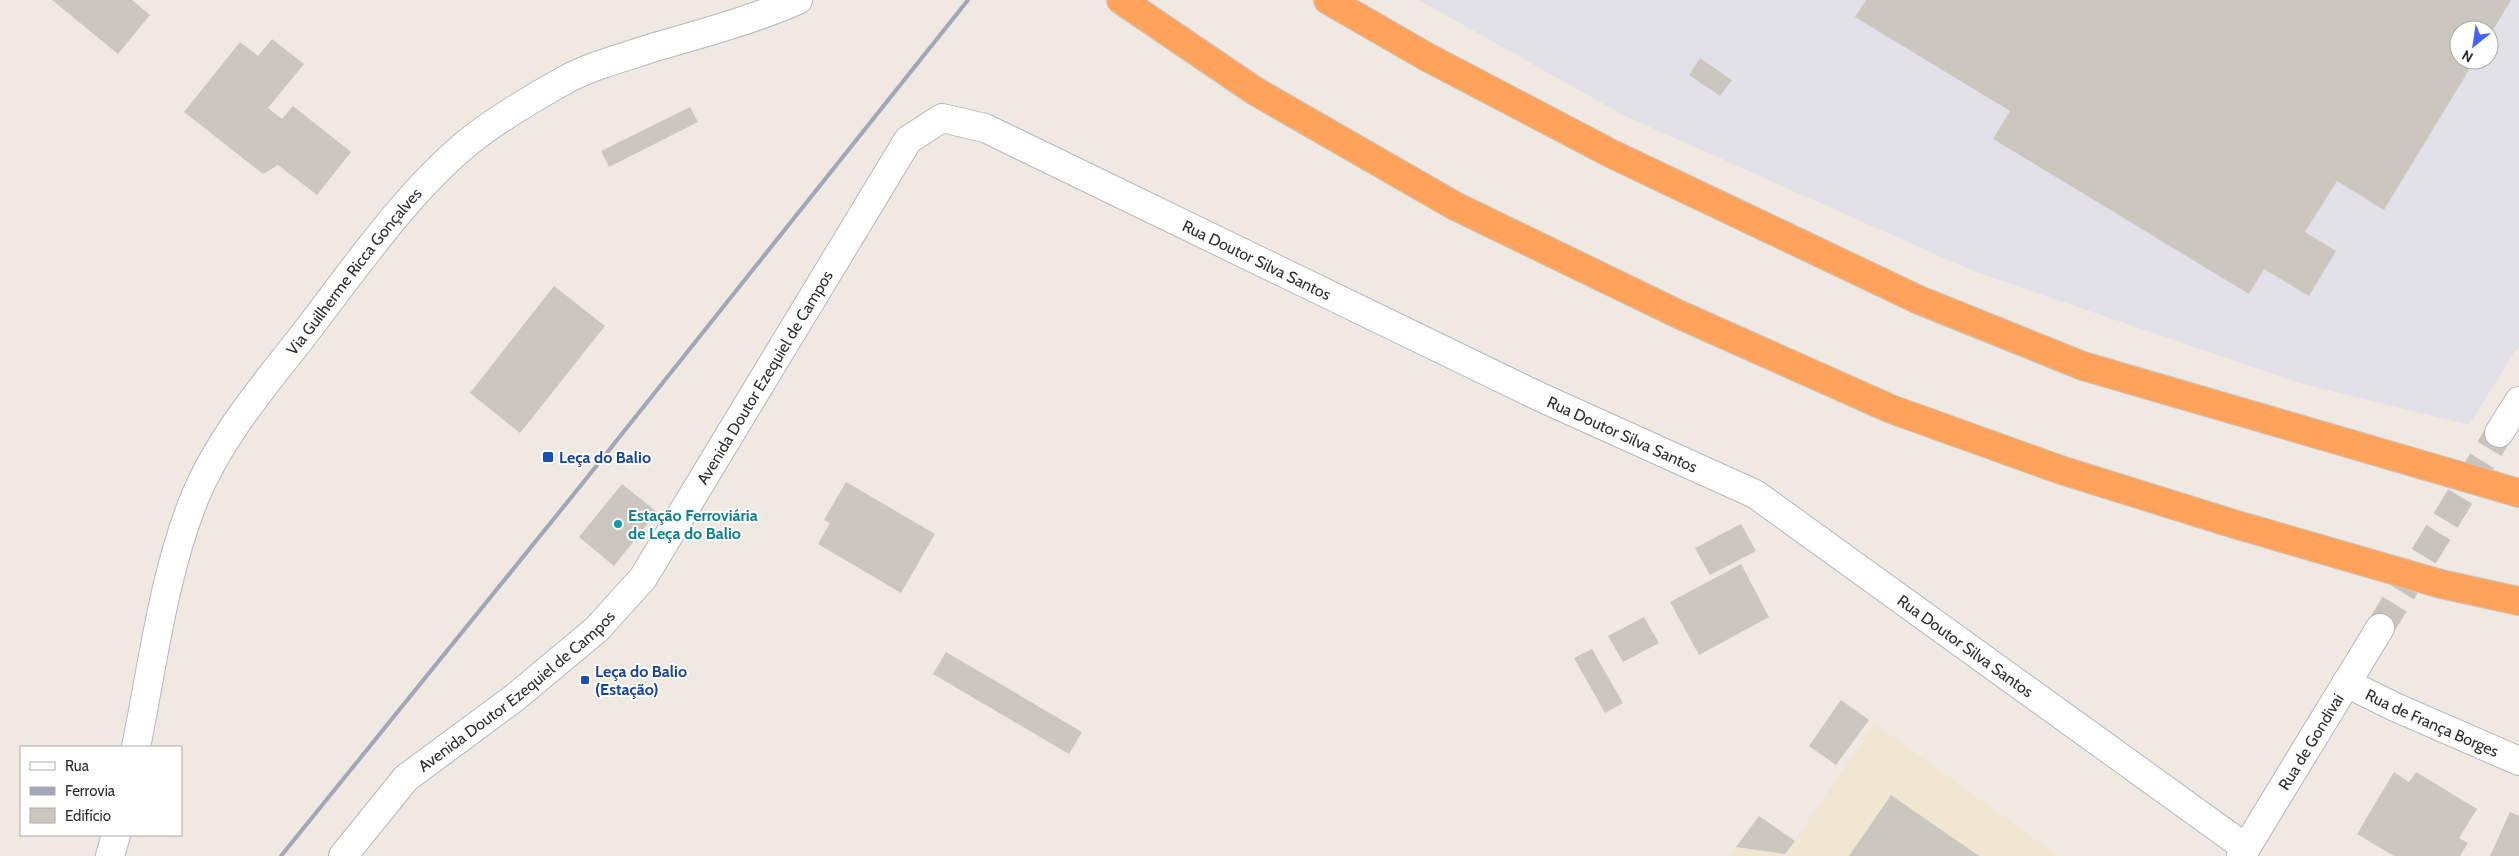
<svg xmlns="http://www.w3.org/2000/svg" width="2519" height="856" viewBox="0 0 2519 856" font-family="Cabin,sans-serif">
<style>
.industrial{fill:#e3e1e8;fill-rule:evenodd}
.education{fill:#f0e6d1}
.building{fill:#cbc7bf}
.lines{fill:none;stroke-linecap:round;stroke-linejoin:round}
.secondary-tunnel{stroke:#c8c4bd;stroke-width:28;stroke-dasharray:28 14;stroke-linecap:butt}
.minor-casing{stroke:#b4b7c1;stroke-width:30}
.tertiary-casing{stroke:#b4b7c1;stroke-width:30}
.secondary-casing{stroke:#b4b7c1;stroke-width:30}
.motorway-casing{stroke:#c9c9c9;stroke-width:30}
.minor{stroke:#fff;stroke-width:28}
.tertiary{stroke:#fff;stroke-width:28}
.secondary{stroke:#fff;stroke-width:28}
.motorway{stroke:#ffa35c;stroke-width:28}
.rail{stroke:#a3a6b8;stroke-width:4}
.transit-dot{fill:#1a4fb4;stroke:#fff;stroke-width:2}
.culture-dot{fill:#0f9aa8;stroke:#fff;stroke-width:2}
.labels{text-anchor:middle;stroke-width:4;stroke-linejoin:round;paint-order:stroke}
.street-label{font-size:16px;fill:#2e2e2e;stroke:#fff}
.transit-label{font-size:16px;font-weight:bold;fill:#164399;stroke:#fff;text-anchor:start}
.culture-label{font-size:16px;font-weight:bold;fill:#0d838f;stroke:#fff;text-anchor:start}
</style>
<rect width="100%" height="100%" fill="#efe9e1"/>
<path class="industrial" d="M1419 0H2519V345L2469 425 2299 383 1973 271 1625 116ZM2459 30H2489V60H2459Z"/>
<path class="education" d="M1875 724 2059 856H1730L1736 847 1785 854Z"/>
<path class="building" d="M52 0H132L150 15 118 54Z
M1866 0H2511L2489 37V30H2459V60H2475L2384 210 2337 181 2305 232 2336 251 2309 296 2264 269 2249 294 1993 139 2010 111 1855 17Z
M272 39 304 64 268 108 282 119 293 106 351 152 317 195 278 165 263 174 184 112 240 42 258 56Z
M1700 58 1732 80 1720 96 1689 75Z
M690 107 698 122 609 167 601 151Z
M554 286 605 326 520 433 470 393Z
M846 482 935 534 901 593 818 544 830 523 824 520Z
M622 484 657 512 614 566 579 537Z
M1741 524 1756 551 1710 575 1695 548Z
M1741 564 1769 617 1699 655 1670 602Z
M1644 617 1659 643 1623 662 1608 636Z
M1592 649 1623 703 1605 713 1574 658Z
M946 652 1082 732 1069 754 933 674Z
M1841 700 1869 720 1836 765 1809 746Z
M2394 772 2409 782 2416 772 2477 809 2459 838 2468 843 2460 856H2394L2357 834Z
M1891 795 1979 856H1849Z
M2510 812 2519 816V856H2490Z
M1759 816 1795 841 1785 854 1736 847Z"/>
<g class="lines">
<path class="secondary-tunnel" d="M2380 628 2499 433"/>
<g class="minor-casing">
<g id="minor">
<path id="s1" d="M343 856 406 778 513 699 597 629 643 578 908 140 942 118 985 128 1538 396 1755 494 2246 848"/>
</g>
</g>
<g class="tertiary-casing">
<g id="tertiary">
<path id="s2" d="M2346 683 2395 707 2519 761"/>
<path id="s3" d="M136 747C153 664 163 576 195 497 222 432 270 379 312 324 357 265 409 191 466 144 495 120 531 99 565 80 593 65 625 57 655 47 704 33 752 20 798 0"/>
<path d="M110 856 116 835"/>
</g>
</g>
<g class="secondary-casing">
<g id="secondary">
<path d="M2499 433 2519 401"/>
<path id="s4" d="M2241 856 2380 628"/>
</g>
</g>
<g class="motorway-casing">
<path id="motorway" d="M1121 0 1255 91 1455 206 1678 314 1891 409 2061 470 2234 524 2441 584 2519 601
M1328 0 1427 57 1612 154 1919 300 2083 366 2519 493"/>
</g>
<use href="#minor" class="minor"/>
<use href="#tertiary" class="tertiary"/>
<use href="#secondary" class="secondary"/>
<use href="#motorway" class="motorway"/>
<path class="rail" d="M281 856 582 484 968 0"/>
</g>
<g class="transit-dot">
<rect x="542" y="451" width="12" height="12" rx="2.5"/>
<rect x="580" y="675" width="10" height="10" rx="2.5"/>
</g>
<circle class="culture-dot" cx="618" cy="524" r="5"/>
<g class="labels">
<g class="street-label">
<text dy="6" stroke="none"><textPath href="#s1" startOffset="1310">Rua Doutor Silva Santos</textPath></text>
<text dy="6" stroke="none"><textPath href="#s3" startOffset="534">Via Guilherme Ricca Gonçalves</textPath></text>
<text dy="6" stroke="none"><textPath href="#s1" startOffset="646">Avenida Doutor Ezequiel de Campos</textPath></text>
<text dy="6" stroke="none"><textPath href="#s1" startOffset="1715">Rua Doutor Silva Santos</textPath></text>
<text dy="6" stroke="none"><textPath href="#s1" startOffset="2120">Rua Doutor Silva Santos</textPath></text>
<text dy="6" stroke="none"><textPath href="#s1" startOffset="241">Avenida Doutor Ezequiel de Campos</textPath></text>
<text dy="6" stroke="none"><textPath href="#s2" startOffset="95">Rua de França Borges</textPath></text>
<text dy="6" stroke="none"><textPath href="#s4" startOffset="134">Rua de Gondivai</textPath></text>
</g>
<g class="transit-label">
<text x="559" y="463">Leça do Balio</text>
<text x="595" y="677">Leça do Balio<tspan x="595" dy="18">(Estação)</tspan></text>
</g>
<g class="culture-label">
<text x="628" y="521">Estação Ferroviária<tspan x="628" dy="18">de Leça do Balio</tspan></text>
</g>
</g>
<rect x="20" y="746" width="162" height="90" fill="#ffffff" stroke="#ababab"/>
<rect x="30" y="762" width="25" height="8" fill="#ffffff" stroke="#ababab"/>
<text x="65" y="771" font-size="15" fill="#2e2e2e">Rua</text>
<rect x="30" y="787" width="25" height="8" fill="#a3a6b8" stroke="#ababab"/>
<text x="65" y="796" font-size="15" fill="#2e2e2e">Ferrovia</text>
<rect x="30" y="808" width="25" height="15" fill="#cbc7bf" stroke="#ababab"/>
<text x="65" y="821" font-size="15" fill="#2e2e2e">Edifício</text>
<g transform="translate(2474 45) rotate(210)"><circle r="24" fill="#ffffff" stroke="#ababab"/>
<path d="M0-4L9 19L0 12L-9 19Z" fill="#4264fb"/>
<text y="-8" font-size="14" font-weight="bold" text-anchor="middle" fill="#2e2e2e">N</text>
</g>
</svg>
